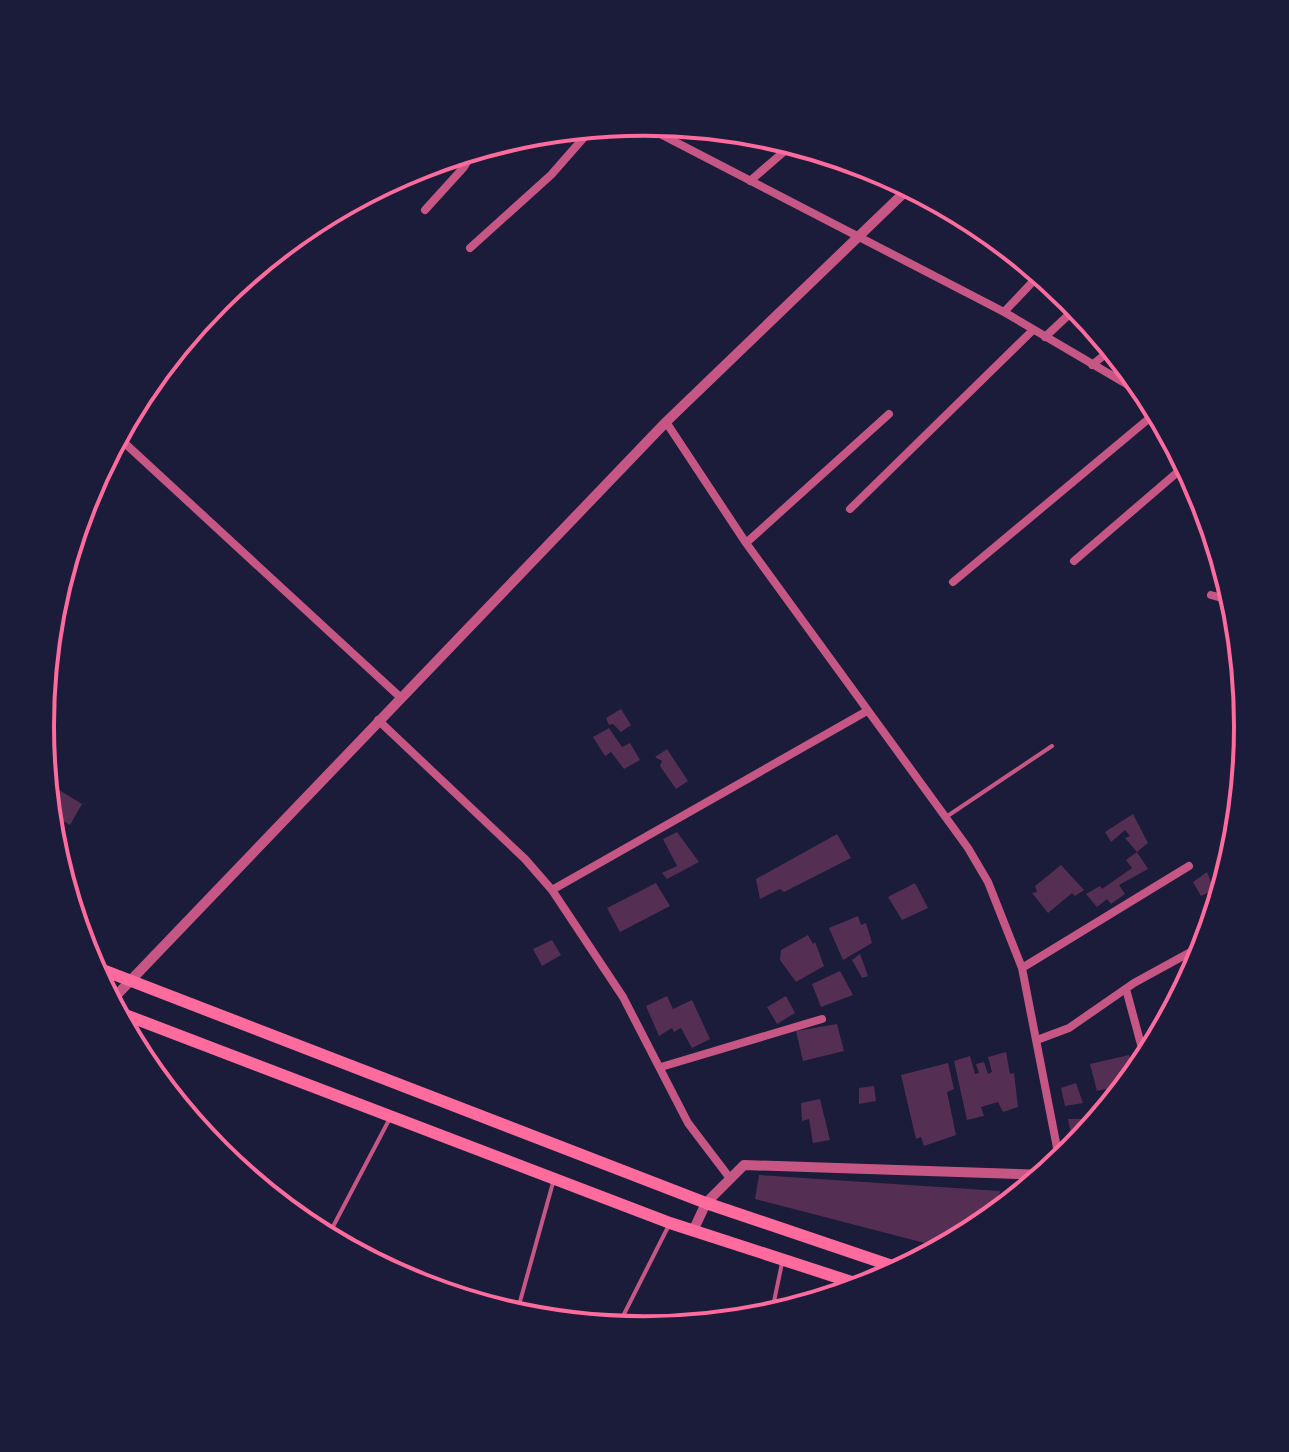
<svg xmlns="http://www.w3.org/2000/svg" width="1289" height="1452" viewBox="0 0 1289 1452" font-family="Mulish,sans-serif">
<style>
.building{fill:#542f53}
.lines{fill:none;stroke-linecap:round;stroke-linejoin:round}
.service{stroke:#c65784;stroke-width:4}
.minor{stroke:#c65784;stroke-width:8}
.tertiary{stroke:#c65784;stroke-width:10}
.primary{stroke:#ff6b9d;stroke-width:12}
.rim{fill:none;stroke:#ff6b9d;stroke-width:4}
</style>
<rect width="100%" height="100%" fill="#1b1b3a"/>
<path class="building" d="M621 709 631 725 621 732 613 724 609 725 606 718Z
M609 728 622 747 630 743 640 760 624 769 611 752 605 756 593 737Z
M667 749 688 781 676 789 660 766 662 761 655 757Z
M46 782 82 804 70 825 48 812Z
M1133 814 1148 843 1137 852 1148 869 1119 885 1125 894 1111 904 1107 899 1097 907 1086 894 1100 886 1102 889 1132 868 1126 860 1137 852 1125 838 1130 836 1125 830 1111 842 1105 832Z
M677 832 699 862 667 879 662 873 677 866 663 839Z
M837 834 851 858 784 892 780 889 760 899 756 879Z
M1061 865 1084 890 1075 896 1072 893 1048 913 1032 893 1037 892 1035 886Z
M1207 872 1214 890 1201 896 1193 882Z
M656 883 670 906 620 932 607 908Z
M915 883 928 908 902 920 888 897Z
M858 916 861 925 866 923 872 943 843 960 829 928Z
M808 935 813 944 815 942 824 966 796 982 780 960 781 950Z
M552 940 561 955 542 966 533 949Z
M860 954 868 976 862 978 852 960Z
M840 971 853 995 821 1007 812 984Z
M667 996 673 1009 692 1000 710 1039 692 1048 681 1028 674 1032 672 1028 659 1036 646 1006Z
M786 996 795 1013 777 1024 767 1007Z
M837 1024 844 1051 803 1061 796 1031Z
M1006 1052 1010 1074 1014 1073 1018 1107 1003 1112 998 1102 981 1107 984 1116 967 1120 954 1061 970 1056 975 1074 979 1073 976 1064 984 1062 988 1074 992 1072 988 1057Z
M1129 1055 1134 1078 1129 1084 1097 1091 1090 1064Z
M948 1063 954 1089 947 1092 956 1135 924 1146 921 1137 916 1139 901 1075Z
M1076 1083 1083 1103 1065 1106 1061 1088Z
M874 1086 876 1101 859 1104V1088Z
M820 1099 830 1140 813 1143 809 1119 802 1121 801 1103Z
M1068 1119H1101L1074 1150Z
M759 1175 1000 1191 994 1217 944 1248 755 1199Z
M1015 1189 1024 1193 1009 1205Z"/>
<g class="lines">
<path class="service" d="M946 817 1052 746
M327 1238 389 1120
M516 1316 554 1179
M771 1316 782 1263
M617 1328 669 1225"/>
<path class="minor" d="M637 122 1004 312 1152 399
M750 181 794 143
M425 210 464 167 467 162 463 153
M470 248 551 175 594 126
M1004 312 1041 273
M1045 337 1078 306
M1092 365 1113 348
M666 422 746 543 968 848 988 882 1022 968 1060 1163
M117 436 400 697
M850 509 1033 330
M746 543 889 414
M1074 561 1187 464
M953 582 1158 411
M1211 595 1236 602
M378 720 525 859 552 890 623 997 688 1123 729 1177
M552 890 867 711
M1022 968 1189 866
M1126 989 1146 1063
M1037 1040 1069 1028 1134 983 1207 943
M661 1067 822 1019"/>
<path class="tertiary" d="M110 1002 666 422 911 186
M693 1231 706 1203 744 1165 1046 1175"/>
<path class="primary" d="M90 965 706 1203 904 1270
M115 1011 670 1223 867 1287"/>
</g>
<path d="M0 0H1289V1452H0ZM54 726a590 590 0 1 1 1180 0a590 590 0 1 1-1180 0Z" fill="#1b1b3a" fill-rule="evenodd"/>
<path class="rim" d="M54 726a590 590 0 1 1 1180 0a590 590 0 1 1-1180 0Z"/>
</svg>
